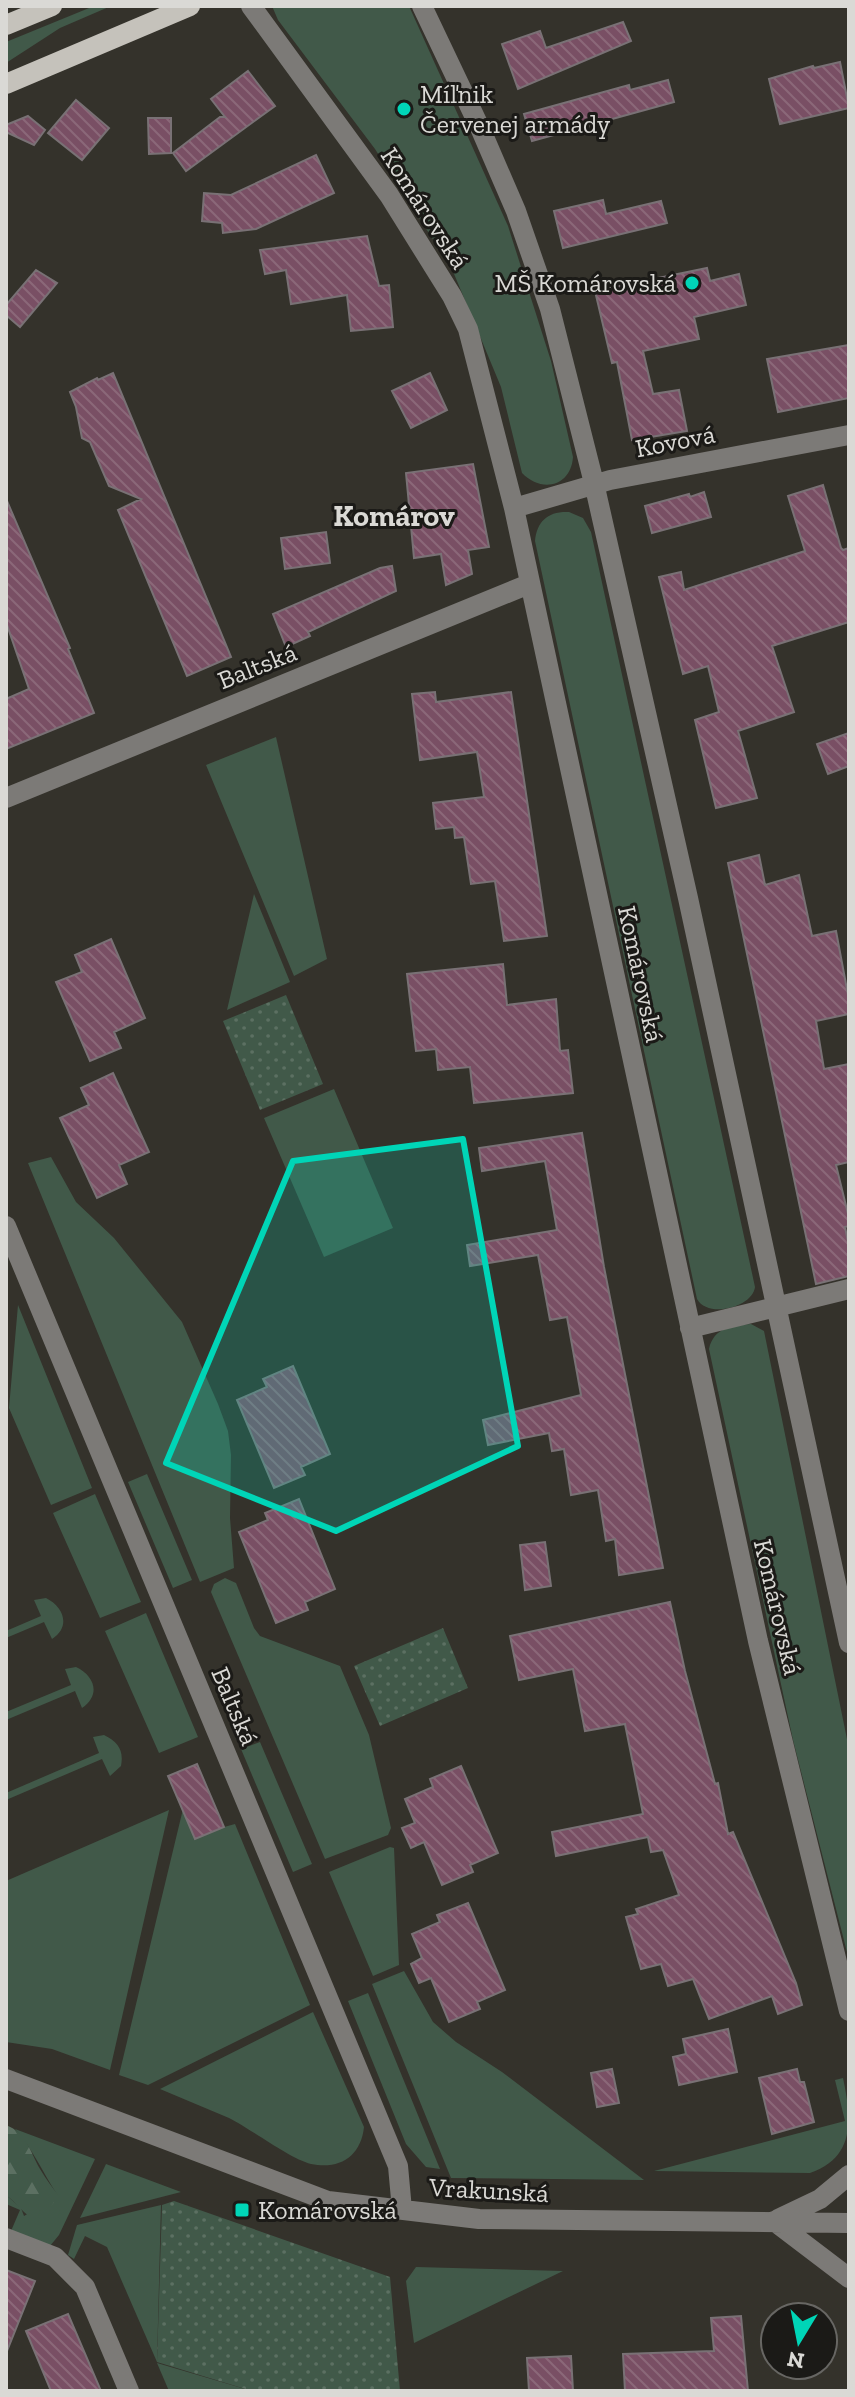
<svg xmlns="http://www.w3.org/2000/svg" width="855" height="2397" viewBox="0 0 855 2397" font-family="'Zilla Slab',serif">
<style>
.grass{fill:#415949}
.forest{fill:url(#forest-firs)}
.park{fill:url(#park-dots)}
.building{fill:url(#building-back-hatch);stroke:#797175;stroke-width:2}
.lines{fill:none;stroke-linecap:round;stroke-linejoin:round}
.minor{stroke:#7c7a77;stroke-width:20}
.major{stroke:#c5c2bb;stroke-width:20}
.marked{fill:#00d5b7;fill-opacity:0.2;stroke:#00d5b7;stroke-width:6;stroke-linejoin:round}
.poi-dot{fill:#00d5b7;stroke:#1b1a17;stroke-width:3}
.labels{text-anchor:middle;stroke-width:6;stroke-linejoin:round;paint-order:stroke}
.poi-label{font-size:26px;fill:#dad9d5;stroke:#1b1a17;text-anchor:start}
.street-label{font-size:26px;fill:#dad9d5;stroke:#1b1a17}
.quarter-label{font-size:30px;font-weight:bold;fill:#dad9d5;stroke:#1b1a17}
</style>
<defs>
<pattern id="forest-firs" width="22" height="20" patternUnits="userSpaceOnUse" patternTransform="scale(2)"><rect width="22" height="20" fill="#415949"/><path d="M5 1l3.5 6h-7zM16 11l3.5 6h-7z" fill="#5c7062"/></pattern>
<pattern id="park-dots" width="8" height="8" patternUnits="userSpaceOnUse" patternTransform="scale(2)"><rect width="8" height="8" fill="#415949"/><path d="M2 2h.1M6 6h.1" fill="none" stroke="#5c7062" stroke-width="1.8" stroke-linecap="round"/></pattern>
<pattern id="building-back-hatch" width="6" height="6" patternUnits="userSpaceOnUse" patternTransform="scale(2)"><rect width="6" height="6" fill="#794f64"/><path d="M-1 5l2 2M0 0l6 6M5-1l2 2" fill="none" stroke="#8b6879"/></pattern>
</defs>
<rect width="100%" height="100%" fill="#34322b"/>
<path class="grass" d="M94 6H111L60 28 6 63V42Z
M272 6H409L508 226 551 361 573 457C571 487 541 493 522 473L501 387 452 269 375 149 278 20Z
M569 512 583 518 591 532 755 1287C753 1307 708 1319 697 1299L535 541C537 521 548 511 569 512Z
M276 737 327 959 294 976 206 765Z
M254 894 290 982 227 1010Z
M334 1089 393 1228 324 1257 264 1118Z
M51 1157 76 1202 114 1238 182 1322 218 1404 228 1431 231 1455 230 1518 234 1568 200 1582 28 1163Z
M18 1305 92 1488 51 1505 9 1408Z
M751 1324 764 1331 849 1749V1960L793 1740 709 1349C714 1327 732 1326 751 1324Z
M147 1474 192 1580 173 1588 128 1482Z
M95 1494 141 1602 100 1618 53 1513Z
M225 1578 236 1583 254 1628 260 1636 340 1666 369 1735 391 1828 388 1835 325 1859 211 1592 214 1584Z
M46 1598C64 1607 71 1627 52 1639L44 1622 6 1638V1631L41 1616 34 1600Z
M146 1613 198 1737 159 1753 105 1631Z
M76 1667C95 1676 101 1695 82 1708L75 1691 6 1720V1712L71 1685 65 1669Z
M104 1735C118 1742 124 1750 121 1766L110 1776 102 1759 6 1800V1793L99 1753 93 1737Z
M260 1742 312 1864 293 1872 241 1749Z
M183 1809 224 1827 235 1824 310 2005 148 2085 119 2075Z
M169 1810 110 2070 52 2049 6 2042V1881Z
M390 1847 394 1848 399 1965 373 1976 329 1872Z
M404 1971 433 2022 456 2042 502 2072 644 2180 451 2178 372 1984Z
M368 1993 440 2169 426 2167 406 2144 348 2001Z
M313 2012 364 2127C361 2156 340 2170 311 2164 290 2159 251 2129 229 2118 206 2108 183 2099 160 2089Z
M843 2078C852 2120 855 2157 810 2173L654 2171 845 2121 835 2080Z
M15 2129 95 2159 59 2235 50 2246 11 2231 20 2210 6 2204V2195L21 2208 24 2216 58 2196C43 2173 33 2149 15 2129Z
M106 2164 181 2192 80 2218Z
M161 2205 157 2362 107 2247 85 2236 74 2259 68 2255 77 2225Z
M416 2267 563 2271 414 2343 406 2281Z
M157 2363 252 2391H169Z"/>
<path class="forest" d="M6 2125C27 2133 30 2152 40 2169 46 2179 52 2187 59 2196L38 2222C24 2215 18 2204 6 2195Z"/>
<path class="park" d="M286 995 323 1084 260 1110 223 1021Z
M443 1628 468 1688 380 1726 354 1666Z
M174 2201 390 2277 400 2391H252L157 2362 162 2205Z"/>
<path class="building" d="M623 22 631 41 518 89 502 44 540 31 546 48Z
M840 62 849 108 780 124 769 79 813 66 814 68Z
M248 71 275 106 186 171 173 153 220 117H225L211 99Z
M668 80 674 102 532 141 524 114 629 85 630 90Z
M76 100 109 128 82 160 48 133Z
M28 116 45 130 34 145 6 132V125Z
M148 118H171V153L149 154Z
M316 155 334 193 256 229 223 233 222 223 202 221 204 193 231 195Z
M603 200 606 214 661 201 667 223 563 248 554 211Z
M367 236 379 286 389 285 393 327 351 331 347 295 291 304 286 270 265 274 260 250Z
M707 268 710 281 739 274 746 305 694 317 699 339 643 351 653 394 679 390 687 431 632 440 617 362 612 363 595 291Z
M36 270 57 283 20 327 6 315V305Z
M849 345V398L778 412 767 359Z
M113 373 231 657 187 676 118 510 141 499 109 486 90 442 82 438 76 407 70 392 97 378 98 380Z
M430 373 447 410 411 428 392 391Z
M473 464 489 547 468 550 472 574 446 585 441 554 414 558 406 473Z
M823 485 841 548 843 550 849 548V622L772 646 794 712 738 731 757 798 716 808 695 720 719 712 708 666 683 674 659 577 681 572 684 590 805 551 788 496Z
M704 492 711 517 652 533 645 506 689 494 690 497Z
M7 501 70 648 68 649 94 713 6 749V699L29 689 6 622Z
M326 532 330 563 285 569 281 538Z
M392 566 396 591 308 632 310 636 286 647 273 614 380 568Z
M435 692 436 702 511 692 547 936 504 941 495 881 471 884 464 837 455 838 454 827 436 829 433 803 484 797 477 752 420 760 412 694Z
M849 733V766L828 774 817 744Z
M759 855 765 885 799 875 812 936 836 931 849 1000V1014L816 1021 824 1069 849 1064V1162L836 1165 849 1218V1226L845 1227 849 1247V1276L816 1284 728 863Z
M111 939 145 1018 114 1032 121 1048 90 1061 56 982 82 972 75 955Z
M503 964 507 1005 556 999 560 1051 568 1050 573 1093 474 1103 470 1067 438 1070 436 1049 416 1051 407 974Z
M113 1073 149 1152 119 1165 127 1184 97 1198 60 1118 89 1105 81 1088Z
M582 1133 604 1267 663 1568 619 1575 615 1539 606 1541 598 1490 571 1495 564 1449 552 1451 549 1433 488 1445 483 1420 581 1395 567 1317 550 1320 538 1255 470 1266 467 1245 557 1230 545 1161 482 1171 479 1148Z
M293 1366 330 1454 301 1467 305 1475 274 1488 237 1400 267 1387 263 1379Z
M299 1499 335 1589 305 1602 308 1610 276 1623 239 1532 268 1520 265 1513Z
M545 1542 551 1586 525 1590 520 1545Z
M670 1602 685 1671 715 1784 718 1783 728 1834 733 1832 796 1983 802 2005 778 2014 772 1996 709 2019 693 1979 668 1986 661 1964 641 1969 626 1917 638 1914 636 1909 679 1895 663 1850 651 1852 648 1837 556 1856 552 1832 643 1814 625 1724 585 1731 573 1669 519 1680 510 1636Z
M197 1764 224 1827 195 1839 168 1776Z
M461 1766 498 1853 470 1865 473 1872 442 1885 424 1842 411 1848 402 1828 415 1823 405 1799 433 1787 430 1779Z
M468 1903 505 1990 477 2002 480 2009 449 2022 431 1978 419 1983 411 1964 422 1958 412 1934 440 1922 437 1915Z
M728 2029 737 2072 679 2085 673 2057 686 2054 683 2039Z
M612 2069 619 2103 597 2107 591 2073Z
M797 2069 800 2082H804L814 2122 772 2134 759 2078Z
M6 2270 35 2281 7 2351 6 2350Z
M68 2314 101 2391H51L26 2331Z
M741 2316 748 2391H625L623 2354 714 2351 711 2318Z
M571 2356 573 2391H529L527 2358Z"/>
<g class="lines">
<path class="minor" d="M251 6 389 195 452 296 468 329 514 508 758 1641 849 2011
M422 6 481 130 516 211 550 309 594 483 688 898 849 1643
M514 508 610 480 849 435
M6 798 529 584
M6 1226 398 2166 402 2210
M690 1328 849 1289
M6 2079 328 2201 479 2219 849 2223
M778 2219 820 2199 849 2175
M774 2221 849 2278
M6 2238 55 2257 85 2287 129 2391"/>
<path class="major" d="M6 25 52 6
M6 84 190 6"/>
</g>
<path class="marked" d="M463 1139 518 1446 336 1531 166 1463 293 1161Z"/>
<g class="poi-dot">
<circle cx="404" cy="109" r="8"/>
<circle cx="692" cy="283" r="8"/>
<rect x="234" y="2202" width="16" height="16" rx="4"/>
</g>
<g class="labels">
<g class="poi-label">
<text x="420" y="103">Míľnik<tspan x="420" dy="30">Červenej armády</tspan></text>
<text x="676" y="292" text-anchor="end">MŠ Komárovská</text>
<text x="258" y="2219">Komárovská</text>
</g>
<g class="street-label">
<text transform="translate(425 208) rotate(57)" y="9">Komárovská</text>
<text transform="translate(675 441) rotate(-11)" y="9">Kovová</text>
<text transform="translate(257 666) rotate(-22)" y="9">Baltská</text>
<text transform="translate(641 974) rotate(78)" y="9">Komárovská</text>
<text transform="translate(778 1607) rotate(77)" y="9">Komárovská</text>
<text transform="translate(235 1706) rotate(67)" y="9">Baltská</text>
<text transform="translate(489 2190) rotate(3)" y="9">Vrakunská</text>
</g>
<g class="quarter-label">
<text x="394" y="526">Komárov</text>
</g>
</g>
<rect width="855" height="2397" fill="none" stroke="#dad9d5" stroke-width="16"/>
<g transform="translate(799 2341) rotate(190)"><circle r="38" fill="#1b1a17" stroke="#676663" stroke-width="2"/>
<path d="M0-6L14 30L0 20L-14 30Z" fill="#00d5b7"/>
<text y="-12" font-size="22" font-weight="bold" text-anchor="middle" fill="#dad9d5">N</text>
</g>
</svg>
